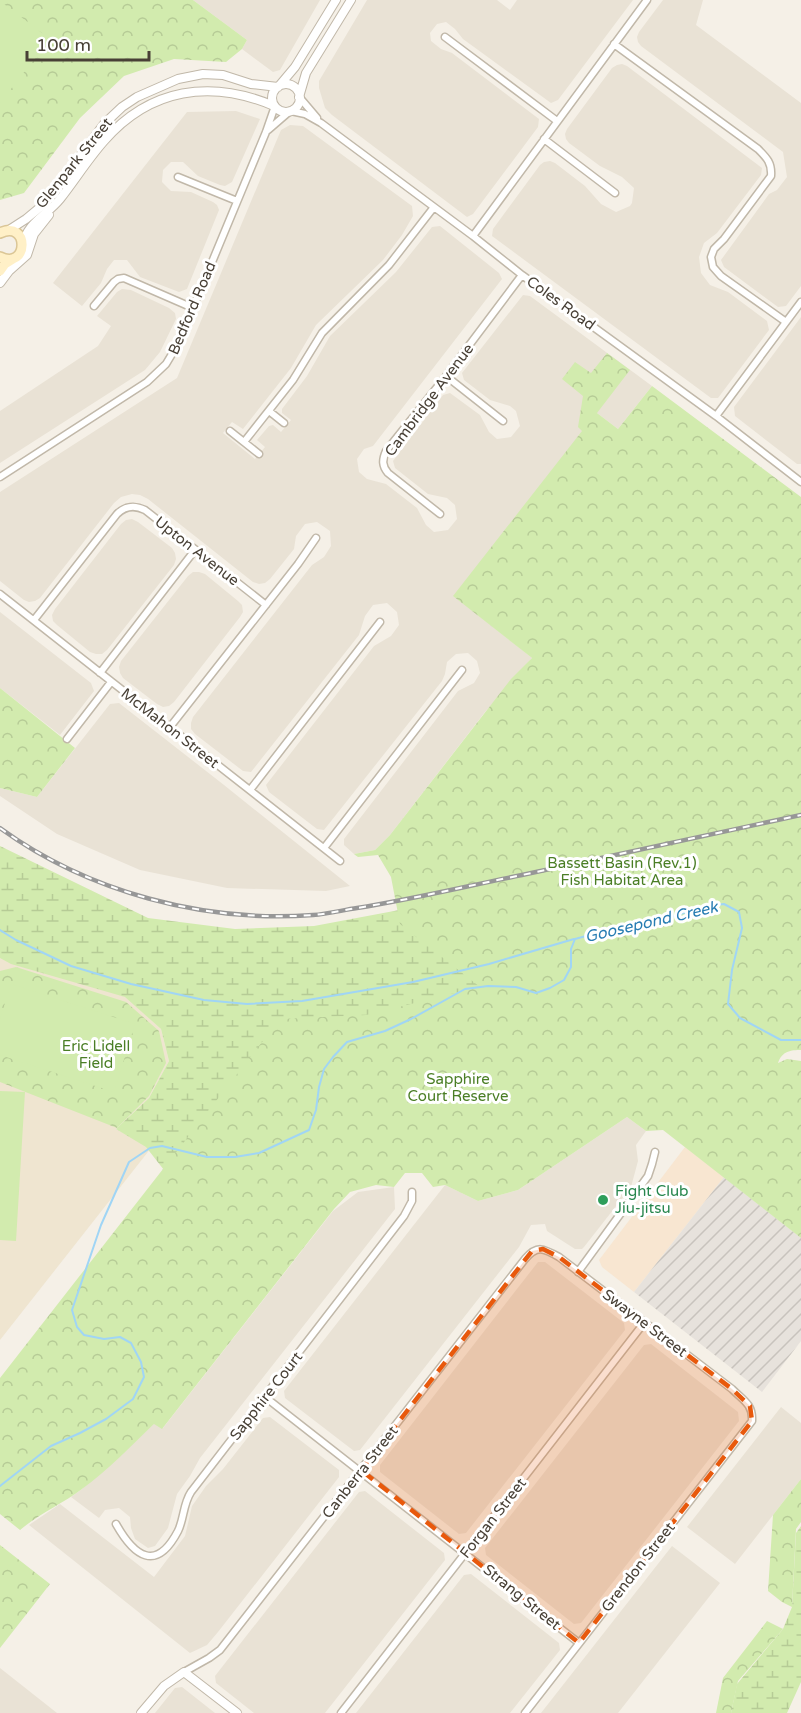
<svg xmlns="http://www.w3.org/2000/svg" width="801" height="1713" viewBox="0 0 801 1713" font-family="'Varela Round',sans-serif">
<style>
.residential{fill:#e9e2d5}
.commercial{fill:#f8e6d1}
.industrial{fill:url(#industrial-furrows)}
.education{fill:#efe5d0}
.wetland{fill:url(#wetland-marsh)}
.park{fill:url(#park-crowns)}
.pitch{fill:#d2ebae}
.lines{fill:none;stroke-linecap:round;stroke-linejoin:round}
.stream{stroke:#a0d5f5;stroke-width:2}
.minor-casing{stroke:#c1b8a9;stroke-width:9}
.tertiary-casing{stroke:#c1b8a9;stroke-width:10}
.secondary-casing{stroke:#dbc696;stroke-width:12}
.minor{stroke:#fff;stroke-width:6}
.tertiary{stroke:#fff;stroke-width:8}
.secondary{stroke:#fff0c7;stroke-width:9}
.rail-casing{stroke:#979797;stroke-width:4.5}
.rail{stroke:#fff;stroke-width:2;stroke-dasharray:7;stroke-linecap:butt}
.marked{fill:#e8590c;fill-opacity:0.2;stroke:#e8590c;stroke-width:4.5;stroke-dasharray:12 8;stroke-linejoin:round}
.leisure-dot{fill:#2e9e5b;stroke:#fff;stroke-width:2}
.labels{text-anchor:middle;stroke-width:6;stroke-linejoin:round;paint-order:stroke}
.street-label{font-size:15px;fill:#484036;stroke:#fff}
.park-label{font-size:15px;fill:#4a7e25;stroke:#fff}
.leisure-label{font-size:15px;fill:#27864d;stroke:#fff;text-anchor:start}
.water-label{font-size:16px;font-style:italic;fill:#267cb2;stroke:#fff}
</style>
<defs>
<pattern id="industrial-furrows" width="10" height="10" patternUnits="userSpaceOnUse" patternTransform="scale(1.5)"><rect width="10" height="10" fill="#e7e2dc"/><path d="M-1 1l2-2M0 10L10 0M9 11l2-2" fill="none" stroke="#c8c3bd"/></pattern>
<pattern id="wetland-marsh" width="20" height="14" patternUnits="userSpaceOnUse" patternTransform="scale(1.5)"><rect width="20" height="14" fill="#d2ebae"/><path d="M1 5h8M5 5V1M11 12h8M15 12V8" fill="none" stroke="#b6cb96"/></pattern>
<pattern id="park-crowns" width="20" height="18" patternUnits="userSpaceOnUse" patternTransform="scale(1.5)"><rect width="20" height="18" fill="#d2ebae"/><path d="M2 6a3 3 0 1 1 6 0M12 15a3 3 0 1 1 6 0" fill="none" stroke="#b6cb96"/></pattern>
</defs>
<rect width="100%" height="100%" fill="#f5f0e7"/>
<path class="residential" d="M193 0H320L280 70 273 72 242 49 247 40Z
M367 0H497L510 10 517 0H633L558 100 551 103 463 39 455 29 446 22 437 24 430 33 431 41 441 49 452 53 539 119 538 127 473 214 467 217 332 115 325 108 319 88V81Z
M663 0H703L696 25 801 103V286L786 306 778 307 724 267 721 260 769 194 777 190 787 177 783 152 641 46 638 42 637 37 639 32Z
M622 64 627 66 762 168 761 175 717 233 704 243 699 257 701 273 710 285 728 292 767 321 769 330 718 398H711L492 236 493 229 540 165 544 162 550 161 555 163 585 186 601 204 616 212 630 206 632 203 634 188 622 177 600 166 569 143 566 139 565 134 567 129 612 68 617 65Z
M236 111 260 119 232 182 225 186 220 185 198 176 183 162H171L163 170 162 182 171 191 191 192 213 202 217 205 219 210 187 289 179 292 140 277 127 260H114L107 269 101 283 82 306 53 283 187 112Z
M290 125 303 126 412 206 413 216 402 235 383 260 316 325 291 368 243 429 232 422 223 433 255 459 265 447 257 440 269 426 273 425 281 432 291 420 282 413V409L307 376 330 336 396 272 432 227 440 226 499 273 502 279 373 446 364 449 357 459 359 472 367 479 386 484 417 508 426 525 434 532 448 530 457 519 455 505 447 498 428 494 395 468 393 461 443 395 450 393 480 415 489 432 497 439 511 437 520 426 516 411 510 406 490 400 464 380 462 373 523 295 530 296 652 386 618 429 597 413 458 599 532 658 485 712 390 835 375 850 354 854 344 845V839L458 691 474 683 480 673 477 661 468 653 456 654 447 662 445 674 442 681 324 830 317 829 269 792 266 785 374 646 391 636 399 625 397 612 387 603 373 605 365 616 359 635 251 772 243 771 195 734 191 729V723L193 717 312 565 324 557 331 546 330 531 317 522 305 524 296 536 294 549 270 579 265 583 259 584 253 582 148 499 140 495 132 494 121 497 114 503 40 598 35 601 29 602 24 600 0 581V492L177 378 281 130Z
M122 289 131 290 169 308 175 313 176 319 160 352 145 370 0 463V411L98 346 111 326 97 316 117 292Z
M801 317V464H797L735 416 734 407Z
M132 519 138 522 172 548 175 553 176 559 174 565 107 650 102 654H96L90 652 57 625 53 621 52 615 55 609 121 524 126 520Z
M193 572H199L205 574 238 601 242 605 243 612 240 617 174 702 169 706 163 707 157 704 123 678 120 673 119 667 121 661 188 576Z
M0 612 91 683 94 691 60 735 0 688Z
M119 703 224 785 350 886 326 891 227 888 140 870 57 834 0 796V788L37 797 110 704Z
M627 1117 646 1131 636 1145 638 1161 631 1187 584 1247 582 1249H575L547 1231 545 1224 531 1225 519 1247 360 1450 354 1451 285 1398 284 1391 445 1185 478 1201 518 1190Z
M394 1187 395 1209 200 1458 190 1476 177 1494 168 1528 155 1546 148 1548 135 1539 131 1528 130 1517 119 1508 105 1510 99 1518 71 1497 82 1489 155 1423 163 1428 333 1211 358 1192Z
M538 1262H545L624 1323 625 1330 466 1533 459 1534 380 1472V1465Z
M651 1344 738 1412 739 1421 581 1623 574 1624 486 1555 485 1548 644 1345Z
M781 1407 801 1423V1479L735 1564 687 1527Z
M270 1417 339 1470V1477L218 1632 207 1645 190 1653 29 1525 60 1504 154 1577 185 1536 192 1506 206 1486 223 1469 263 1418Z
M365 1491 444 1553 445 1560 325 1713H254L216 1683 215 1676 359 1492Z
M672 1546 720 1583 618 1713H541Z
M471 1574 559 1643 560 1650 510 1713H356L464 1575Z
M0 1668 57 1713H0Z
M182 1687 215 1713H155L175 1688Z"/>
<path class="commercial" d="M685 1147 724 1177 634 1292 602 1267 599 1260Z"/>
<path class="industrial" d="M724 1177 801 1238V1341L762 1392 634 1292Z"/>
<path class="education" d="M0 956 126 997 161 1029 169 1061 149 1098 116 1129 151 1148 0 1340Z"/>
<path class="wetland" d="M0 846 148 918 235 929 314 926 639 865 653 1098 448 1155 171 1179 146 1147 116 1129 149 1098 169 1061 161 1029 125 997 11 964 0 958Z
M801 1526V1682L787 1713H731L737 1684 783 1629 792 1607 796 1533Z"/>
<path class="park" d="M0 0H193L247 40 242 49 226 62 174 59 124 76 80 118 24 193 0 200Z
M607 353 630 370 597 413 618 429 652 386 801 497V1050C791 1050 782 1051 778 1063L787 1059 801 1061V1238L663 1130 646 1131 627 1117 518 1190 478 1201 445 1185 433 1187 422 1173H405L394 1187 376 1185 350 1192 334 1209 162 1429 154 1424C131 1446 108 1470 82 1489 62 1504 39 1514 20 1530L0 1514V1378L280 1019 366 1015 480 987 400 924 391 877 378 855 358 857 354 854 375 850 390 835 511 679 532 658 453 596 582 431 578 427 583 396 562 379 575 362 591 373Z
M0 688 75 748 37 797 0 788Z
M16 967 126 1002 159 1031 166 1063 149 1096 117 1128 0 1082V971Z
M801 1479V1522L796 1529 792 1607 782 1602 768 1591 773 1515Z
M0 1545 50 1584 0 1648Z
M767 1621 783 1629 738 1681 731 1713H716L723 1678Z"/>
<path class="pitch" d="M0 1 50 39 0 103Z
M11 984 135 1024 114 1092 0 1055V1019Z
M0 1091 25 1092 16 1241 0 1240Z"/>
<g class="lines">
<path class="stream" d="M0 930 16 940 71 966 131 984 204 1000 247 1004 302 1001 413 982 489 964 574 939
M0 1486 51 1446 80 1433 106 1419 133 1399 144 1377 141 1362 131 1343 120 1337 104 1339 84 1335 77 1327 72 1310 101 1225 129 1162 150 1148 162 1146 207 1157H235L259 1153 309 1130 316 1110 319 1087 324 1069 333 1057 347 1042 385 1031 411 1019 465 989 488 986 516 987 536 993 550 988 564 980 571 967V949L575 939 608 930 657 922 701 907 724 904 739 912 742 928 732 970 728 1004 740 1018 781 1040H801"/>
<g class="minor-casing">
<path id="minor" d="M445 37 557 121
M614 44 758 149C767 158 772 163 771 176L724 239 714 249 711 257 713 267 721 276 786 322
M300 98 317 118
M291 111 305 114 321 123 473 236 522 275 716 416 801 482
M268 130 290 111
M544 139 615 193
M178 177 237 201
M473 236 647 0
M94 306 114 282 118 279 124 278 193 308
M446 376 503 421
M269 411 284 423
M716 416 801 302
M230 431 259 454
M244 442 293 380 322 333 389 265 434 207
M0 477 147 382 166 364 178 344 266 132 275 106
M440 514 388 473C382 466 382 460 386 451L446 376 522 275
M0 594 340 861
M34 620 117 514C125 506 135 505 145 510L266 605
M100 673 195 550
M170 727 298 564 316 538
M67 739 111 682
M250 790 380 622
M324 848 462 670
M578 1272 648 1176 652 1164 655 1152
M265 1397 579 1643
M116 1524C134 1556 156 1573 178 1531 184 1519 183 1504 191 1492L404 1216 412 1201V1192
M184 1672 209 1658 220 1650 525 1259C537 1245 543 1248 559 1257L732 1389C743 1400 753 1404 752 1421L525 1713
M341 1713 644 1323"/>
</g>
<g class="tertiary-casing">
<path id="tertiary" d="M272 98a14 14 0 1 1 28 0a14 14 0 1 1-28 0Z
M279 86 295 67 336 0
M299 97 306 73 351 0
M9 230 26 219 44 204 104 124 122 107 137 97 178 79 203 74 223 75 251 84 278 87
M23 244C27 223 47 215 60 199 75 180 88 159 104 141 150 88 211 79 274 106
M0 283 9 271 27 255 34 234 49 215
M141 1713 164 1686 184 1672 237 1713"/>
</g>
<g class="secondary-casing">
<path id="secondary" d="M0 233C30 219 29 271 0 257
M0 271 5 264 13 259"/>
</g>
<use href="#minor" class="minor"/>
<use href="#tertiary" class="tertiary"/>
<use href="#secondary" class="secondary"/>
<g class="rail-casing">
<path id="rail" d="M0 828C88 892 204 923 313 915 328 914 343 910 357 908 413 899 467 886 522 875 615 855 708 835 801 815"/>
</g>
<use href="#rail" class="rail"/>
</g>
<path class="marked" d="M543 1249 559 1257 732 1389 750 1406 752 1421 579 1643 361 1470 532 1251Z"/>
<circle class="leisure-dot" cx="603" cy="1200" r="6"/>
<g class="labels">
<g class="street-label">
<text transform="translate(74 163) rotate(-51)" y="5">Glenpark Street</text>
<text transform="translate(561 303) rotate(36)" y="5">Coles Road</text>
<text transform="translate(192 308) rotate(-67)" y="5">Bedford Road</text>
<text transform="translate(429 400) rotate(-53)" y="5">Cambridge Avenue</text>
<text transform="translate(197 551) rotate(38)" y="5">Upton Avenue</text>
<text transform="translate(170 728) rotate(38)" y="5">McMahon Street</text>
<text transform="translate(645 1323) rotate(37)" y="5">Swayne Street</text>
<text transform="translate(266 1396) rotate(-52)" y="5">Sapphire Court</text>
<text transform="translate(360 1472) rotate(-52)" y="5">Canberra Street</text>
<text transform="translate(493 1518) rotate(-52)" y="5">Forgan Street</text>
<text transform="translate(638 1567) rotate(-52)" y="5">Grendon Street</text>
<text transform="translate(522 1597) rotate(39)" y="5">Strang Street</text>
</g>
<g class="park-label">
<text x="622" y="868">Bassett Basin (Rev.1)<tspan x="622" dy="17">Fish Habitat Area</tspan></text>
<text x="96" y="1051">Eric Lidell<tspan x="96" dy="17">Field</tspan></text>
<text x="458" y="1084">Sapphire<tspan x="458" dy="17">Court Reserve</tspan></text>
</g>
<g class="leisure-label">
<text x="615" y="1196">Fight Club<tspan x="615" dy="17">Jiu-jitsu</tspan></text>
</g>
<g class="water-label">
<text transform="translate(651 921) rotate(-13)" y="6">Goosepond Creek</text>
</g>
</g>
<path d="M27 51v9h122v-9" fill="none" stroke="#484036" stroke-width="3"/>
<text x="36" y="51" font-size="18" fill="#484036" stroke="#ffffff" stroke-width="4.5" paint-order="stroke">100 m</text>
</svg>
